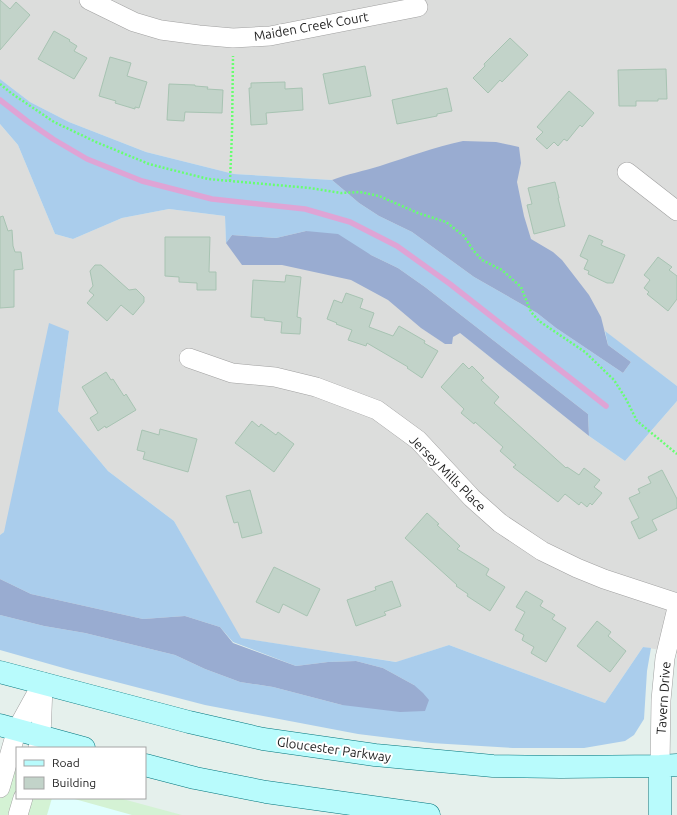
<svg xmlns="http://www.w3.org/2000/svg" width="677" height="815" viewBox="0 0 677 815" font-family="Ubuntu,sans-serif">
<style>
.residential{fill:#dcdddc}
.commercial{fill:#d4f2d4}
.education{fill:#e0fffe}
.grass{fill:#aacdec}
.forest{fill:#99acd1}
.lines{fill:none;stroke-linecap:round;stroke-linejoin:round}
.stream{stroke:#dfa4d5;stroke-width:5.5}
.building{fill:#c2d3c9;stroke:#a7c3b2}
.street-casing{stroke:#a0a0a0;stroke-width:20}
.secondary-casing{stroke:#01747c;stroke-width:23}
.path{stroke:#68ff71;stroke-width:2.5;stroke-dasharray:2 2;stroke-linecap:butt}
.street{stroke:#fff;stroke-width:19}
.secondary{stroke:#b8fbfc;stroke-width:22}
.labels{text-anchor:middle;stroke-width:4;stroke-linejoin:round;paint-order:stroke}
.street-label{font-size:13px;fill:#1f1f1f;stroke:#fff}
</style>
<rect width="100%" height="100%" fill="#e5f0ec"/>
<path class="residential" d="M0 0H677V386L391 170 332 180 234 174 146 152 69 122 30 102 0 79Z
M0 124 18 145 55 234 73 239 122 218 169 209 225 216 226 242 373 271 460 333 589 436 625 461 677 401V653L643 647 605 703 449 645 397 662 240 638 174 521 108 471 58 411 69 331 4 532 0 535Z"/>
<path class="commercial" d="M0 765 17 770V798H119L182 815H0Z"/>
<path class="education" d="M52 798H71L132 815H47Z"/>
<path class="grass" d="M0 79 30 102 69 122 146 152 234 174 332 180 359 203 379 216 412 232 474 277 537 313 556 328 623 373 631 362 608 345 605 331 677 386V401L625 461 589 436 588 414 425 287 398 268 371 255 306 231 276 238 232 235 226 243 225 216 169 209 122 218 73 239 55 234 18 145 0 124Z
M49 323 69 331 58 411 108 471 174 521 241 638 396 662 449 645 605 703 643 647 651 648 647 671 644 719 634 735 625 741 584 748H513L431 743 358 734 205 705 74 671 0 650V615L44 626 85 633 175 655 205 669 240 682 273 687 342 705 414 685 383 668 356 661 328 662 296 666 233 642 220 627 185 616 143 619 31 594 0 579V535L4 532Z"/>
<path class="forest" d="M463 141 496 142 519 147 521 163 517 182 524 216 531 239 553 252 562 260 589 295 601 317 608 345 631 362 623 373 556 328 537 313 474 277 412 232 379 216 359 203 332 180C347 174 364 171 380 166 408 157 434 147 463 141Z
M306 231 338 234 371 255 398 268 425 287 588 414 589 436 460 333 453 337 452 344H445L421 328 388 300 351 280 282 265H242L226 243 232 235 276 238Z
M0 579 31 594 143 619 185 616 220 627 233 643 296 666 328 662 356 661 383 668 414 685 423 693 429 700 425 711 400 712 342 705 273 687 240 682 205 669 175 655 85 633 44 626 0 615Z"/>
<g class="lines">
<path class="stream" d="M0 100 27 121 53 139 87 159 142 181 212 199 305 209 350 222 397 246 450 284 606 406"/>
</g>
<path class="building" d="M0 0 10 9 16 2 30 15 0 50Z
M54 31 70 40 69 41 77 46 74 51 87 58 74 79 38 59Z
M510 38 528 55 502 82 500 80 488 93 473 78 485 66 484 64Z
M110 57 131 63 127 76 147 82 139 108 135 107V109L115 103 116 101 99 96Z
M365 66 371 96 329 104 323 74Z
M666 69 667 99H658V101H636V106H619L618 70Z
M285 82V89L302 88 303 110 266 113 267 124 251 125 249 88H251V83Z
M169 84 195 85V86L208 87 207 89 223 90 222 113 185 112 184 121 167 120Z
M447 88 452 111 437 114V116L397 124 392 100Z
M569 91 594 113 582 127 580 125 567 141 564 139 558 146 554 142 547 149 536 139 543 132 537 127Z
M555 182 559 198H558L565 226 534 234 527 205 532 204 528 188Z
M3 216 8 231 12 230 13 246 15 252H21L23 269 14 270V307L0 308V217Z
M589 235 603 241 601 245 625 255 613 283H607L588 274 589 271 584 269 588 260 580 256Z
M165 237H210L209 272H216V290H197V283L179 282V277L165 276Z
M658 257 672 267 669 270 677 276V299L668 311 647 294 649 292 644 288 650 280 644 275Z
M95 265H101L129 290 136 289 144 297V302L133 315 121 305 107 321 87 303 94 295 89 291 93 286 90 271Z
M286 275 301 277 297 317 301 318 300 334 281 333 282 322 264 320 265 318 251 317 253 280 285 282Z
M346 293 363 299 360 308 374 313 369 327 393 336 399 326 425 341 424 343 438 351 422 378 407 368 408 367 367 343 366 346 348 340 352 330 336 324 337 323 327 319 334 300 342 303Z
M463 363 469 369 472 366 484 378 481 380 499 397 494 403 566 468 567 467 579 475 584 468 600 480 594 487 602 493 592 505 590 503 587 507 581 502 579 505 565 494 558 502 513 467 516 465 500 451 503 447 475 422 474 424 461 413 464 409 441 387Z
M106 372 111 380 113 379 124 396 126 394 136 410 106 428 105 426 98 431 90 418 98 413 82 387Z
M252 421 259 427 261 424 276 435 278 432 294 444 274 472 235 443Z
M160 429 197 439 188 472 143 459 145 452 137 450 142 430 159 435Z
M662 470 677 499V508L652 520 657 530 639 539 631 522 639 518 629 498 640 493 638 489 651 483 648 477Z
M250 490 262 533 242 538 238 522 234 523 226 496Z
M427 513 439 524 437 525 460 546 457 549 489 569 486 575 505 587 490 611 467 596 468 594 456 586 457 585 405 538Z
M274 567 320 589 307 616 283 604 279 613 256 602Z
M392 581 401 606 384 612 386 615 356 626 347 600 376 590 375 587Z
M526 591 543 601 540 606 555 615 552 619 566 628 546 662 531 653 534 647 522 640 524 635 515 630 525 612 516 607Z
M597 621 611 632 608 636 626 651 610 672 577 646Z"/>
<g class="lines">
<g class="street-casing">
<path id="street" d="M89 0 134 22 161 30 199 35 233 38 270 36 418 7
M627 172 677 211
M189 358 232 373 275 377 316 387 377 410 418 440 472 498 500 523 542 551 577 568 604 579 677 603
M38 748 41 736 43 686
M660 766 661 700 665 658 677 608
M0 788 17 729 43 682
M18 815 23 798"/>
</g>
<g class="secondary-casing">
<path id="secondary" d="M0 672 189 722 263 739 375 755 493 766 561 767 660 766 677 765
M0 725 84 748
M145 765 195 778 266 792 429 815
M660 766V815"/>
</g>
<path class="path" d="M0 84 11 93 54 122 96 142 149 164 208 179 310 188 341 193 360 192 379 196 418 213 446 222 464 236 473 250 482 260 502 270 521 287 531 312 539 321 585 352 614 380 626 399 637 421 677 454
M230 181 232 133 233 56"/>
<use href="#street" class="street"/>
<use href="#secondary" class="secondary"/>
</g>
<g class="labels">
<g class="street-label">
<text transform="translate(311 26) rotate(-10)" y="5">Maiden Creek Court</text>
<text transform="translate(448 473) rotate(45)" y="5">Jersey Mills Place</text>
<text transform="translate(663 698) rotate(-86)" y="5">Tavern Drive</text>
<text transform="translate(334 749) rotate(8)" y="5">Gloucester Parkway</text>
</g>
</g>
<rect x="16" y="747" width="130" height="52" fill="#ffffff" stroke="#a5a5a5"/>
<rect x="24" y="760" width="20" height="6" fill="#b8fbfc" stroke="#a5a5a5"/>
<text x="52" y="767" font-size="12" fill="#1f1f1f">Road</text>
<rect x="24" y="777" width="20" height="12" fill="#c2d3c9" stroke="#a5a5a5"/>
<text x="52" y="787" font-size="12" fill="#1f1f1f">Building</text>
</svg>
